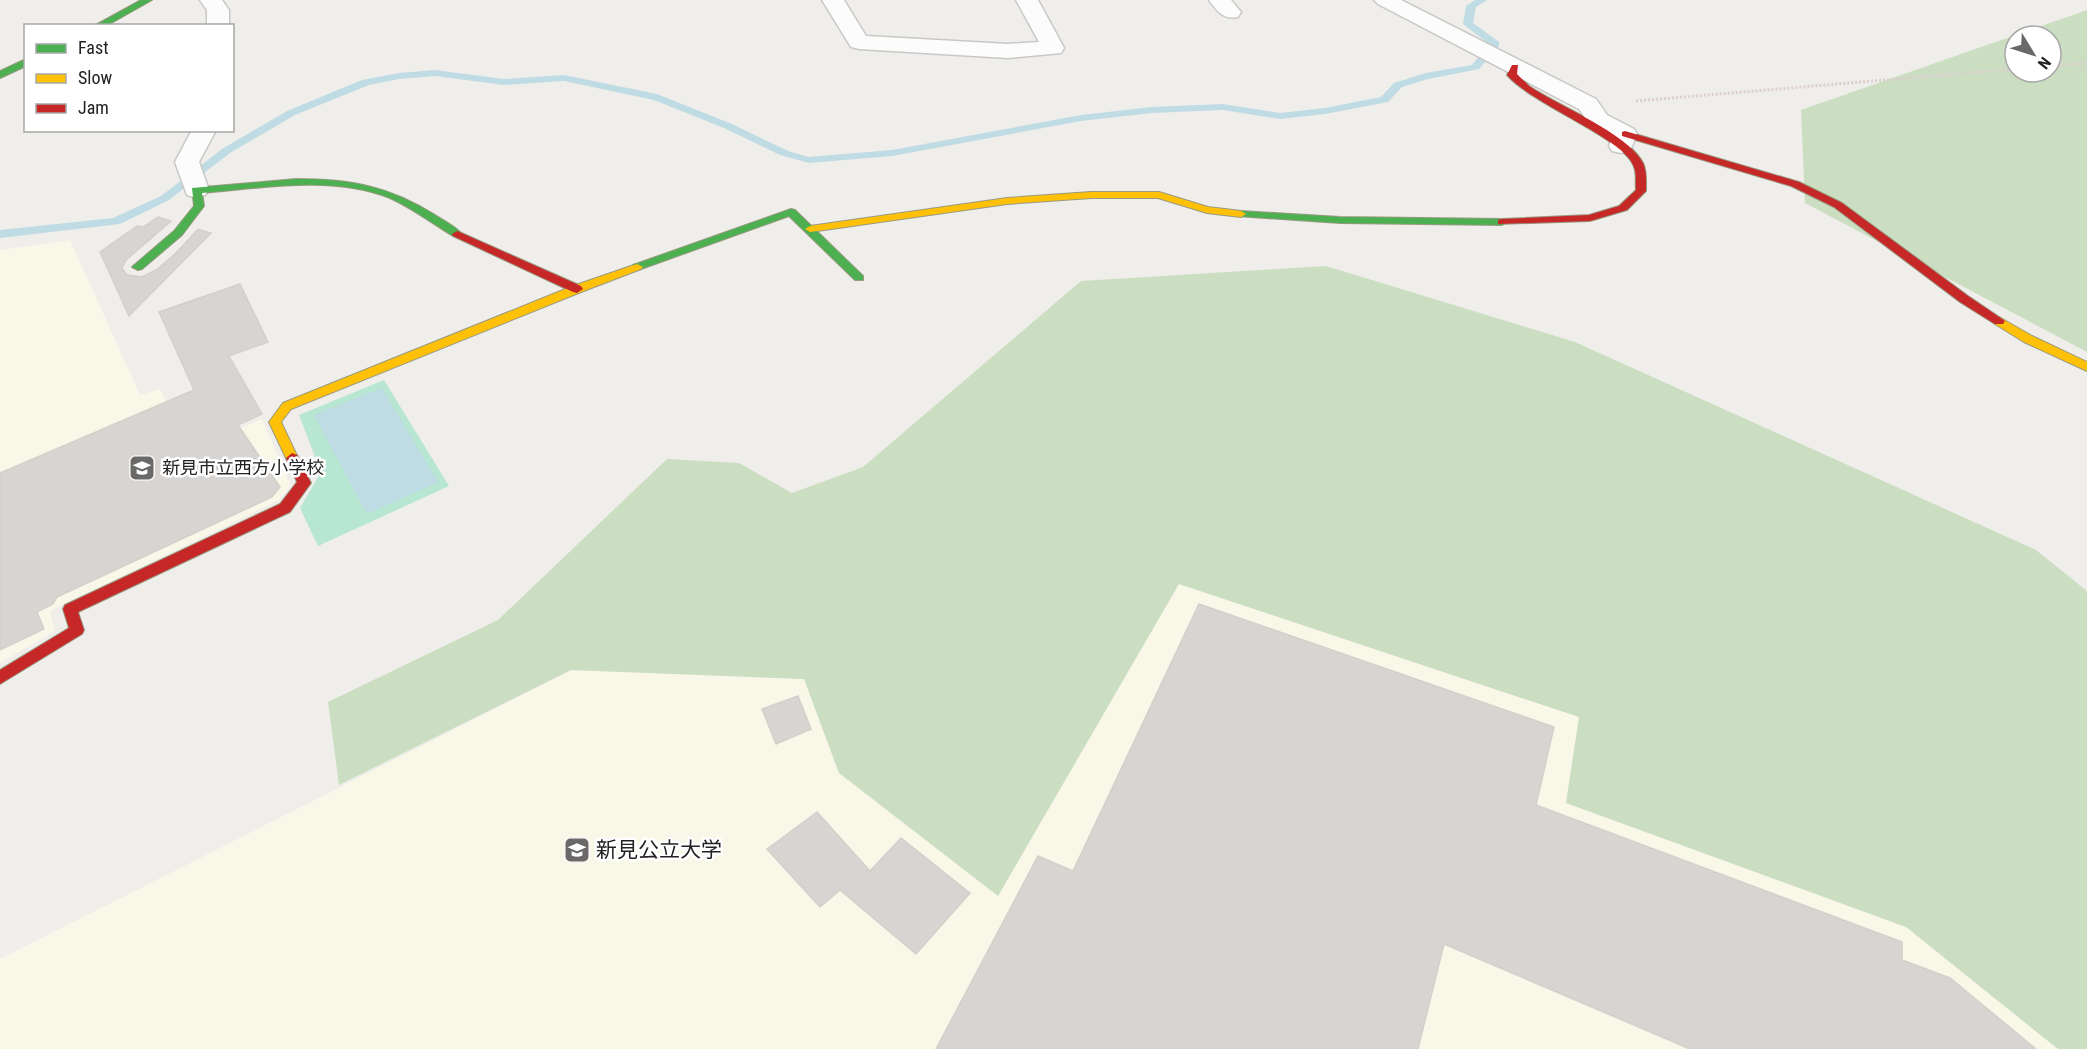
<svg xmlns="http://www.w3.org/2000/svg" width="2087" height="1049" viewBox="0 0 2087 1049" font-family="'Roboto Condensed','Noto Sans JP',sans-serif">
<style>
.education{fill:#f8f7e8}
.forest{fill:#cbdec1;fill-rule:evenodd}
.pitch{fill:#b7e6d2}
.water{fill:#bfdbe3}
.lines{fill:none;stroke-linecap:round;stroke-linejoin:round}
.stream{fill:#bfdbe3;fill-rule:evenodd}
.building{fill:#d7d4d2;stroke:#d3d0cc;stroke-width:1.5}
.street-casing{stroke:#c9c8c7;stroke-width:3}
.fast-casing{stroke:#999a82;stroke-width:2}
.slow-casing{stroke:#999a82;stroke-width:2}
.jam-casing{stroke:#999a82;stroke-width:2}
.path{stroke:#dccecd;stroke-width:3;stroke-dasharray:2 2;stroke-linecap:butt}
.street{fill:#fdfcfc;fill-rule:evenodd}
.fast{fill:#4caf50;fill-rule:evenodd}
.slow{fill:#ffc107;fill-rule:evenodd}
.jam{fill:#c62828;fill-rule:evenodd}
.labels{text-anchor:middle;stroke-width:5;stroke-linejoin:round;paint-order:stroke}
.poi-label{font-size:18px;fill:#222;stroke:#fff;text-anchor:start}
.near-poi-label{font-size:21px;fill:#222;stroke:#fff;text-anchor:start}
</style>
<rect width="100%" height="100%" fill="#f0eeeb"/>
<path class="education" d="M70 240 140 395 160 389 190 450 262 419 291 486 279 500 50 611 55 631 0 663V250Z
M1178 584 1580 717 1566 803 1906 927 2058 1049H0V959L572 670 804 679 839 773 998 896Z"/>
<path class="forest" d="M2087 10V352L1805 203 1801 110ZM2015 36H2051V72H2015Z
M1326 266 1575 342 2036 550 2087 591V1049H2058L1906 927 1566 803 1579 717 1179 584 998 896 839 773 804 679 571 670 339 785 328 702 498 620 667 459 739 463 792 493 863 467 1081 281Z"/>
<path class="pitch" d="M384 380 449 486 318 546 300 508 321 472 299 415Z"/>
<path class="water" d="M382 388 438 482 367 514 314 415Z"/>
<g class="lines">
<path class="stream" d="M1475 0H1487L1476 7 1473 23 1499 42V46L1479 69 1428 79 1402 87 1388 102 1325 114 1280 119 1223 110 1152 113 1081 121 892 156 809 163 780 155 724 128 654 100 564 81 504 85 435 76 399 79 369 85 295 115 230 153 169 200 120 224 0 238V230L113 218 161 196 222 149 287 111 362 80 399 73 435 70 504 79 564 75 657 94 732 124 788 151 809 157 892 150 1081 115 1152 107 1223 104 1280 113 1325 108 1381 97 1394 83 1426 73 1472 65 1489 44 1463 24 1466 6Z"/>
</g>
<path class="building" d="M158 217 171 221 126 260 122 268 127 275 142 277 156 270 175 254 198 229 211 233 129 316 100 252 137 226 143 227Z
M240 284 268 342 229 356 262 414 238 425 280 487 272 497 57 597 53 604 37 612 44 629 0 650V473L194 390 159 312Z
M1199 604 1554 727 1536 805 1902 942V960L1950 978 2036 1049H1690L1444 944 1418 1049H936L1038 856 1073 871Z
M798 696 811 729 776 744 762 709Z
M817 812 870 871 901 838 970 893 916 954 840 890 820 907 767 849Z"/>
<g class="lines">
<g class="street-casing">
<path id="street" d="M200 0H222L229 10V26H207V10Z
M822 0H844L866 36 1008 44 1039 42 1016 0H1038L1064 48 1061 53 1008 58 859 49 851 47Z
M1209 0H1231L1241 12 1238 17C1223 20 1217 11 1209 0Z
M1374 0H1401L1596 99 1607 115 1634 129 1637 134 1630 151 1621 153 1612 151 1609 146 1612 137 1590 125 1579 109 1378 4Z
M192 130H216L199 162 209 190 205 195 196 198 187 195 175 162Z"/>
</g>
<g class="fast-casing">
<path id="fast" d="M141 0H152L106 26H94Z
M26 59V66L0 78V71Z
M296 179C350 179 389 186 435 215 444 221 455 226 462 234L461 236H453C432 223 412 208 390 198 331 175 262 188 202 193L204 206 182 235 142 269 138 270 132 267 174 231 194 206 192 188Z
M791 209 795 210 863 276V280H855L789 216 641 269 637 270 631 267 633 265Z
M1241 211 1340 217 1502 219 1507 222 1502 225 1340 223 1237 216V212Z"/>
</g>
<g class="slow-casing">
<path id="slow" d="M1091 192H1159L1208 207 1241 211 1246 214 1241 217 1207 213 1158 198H1091L1007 204 810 232 805 229 810 226 1007 198Z
M637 264 643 267 641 269 581 292 291 409 281 422 298 458 292 463 286 458 269 422 283 403 573 286Z
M1999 317 2032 336 2087 362V371L2024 342 1995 324 1993 321Z"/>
</g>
<g class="jam-casing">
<path id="jam" d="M1512 65H1518L1517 74 1529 86C1558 106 1628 133 1643 163 1647 171 1646 182 1646 191L1627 210 1590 221 1498 224V220L1502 219 1589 215 1619 206 1636 190C1635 183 1637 174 1634 167 1626 139 1533 105 1507 75Z
M1625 131 1799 182 1842 203 1968 296 2005 321 2003 324H1995L1960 302 1834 207 1791 186 1622 136V132Z
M457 231 581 286 583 289 577 293 573 292 453 236 452 234Z
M292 453 297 455 311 483 290 512 78 612 84 630 82 634 0 684V670L69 628 63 609 65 605 280 504 297 482 286 458Z"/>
</g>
<path class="path" d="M2051 66 2087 63
M1636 101 2015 69"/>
<use href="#street" class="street"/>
<use href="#fast" class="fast"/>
<use href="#slow" class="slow"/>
<use href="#jam" class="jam"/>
</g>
<defs>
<g id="school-square" transform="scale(1.35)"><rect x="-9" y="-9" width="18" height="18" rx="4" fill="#6a6968" stroke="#fff"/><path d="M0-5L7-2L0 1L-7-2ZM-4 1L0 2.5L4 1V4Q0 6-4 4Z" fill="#fff"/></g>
<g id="university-square" transform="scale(1.35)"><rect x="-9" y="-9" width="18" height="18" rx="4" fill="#6a6968" stroke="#fff"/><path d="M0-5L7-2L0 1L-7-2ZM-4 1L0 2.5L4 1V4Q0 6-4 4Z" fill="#fff"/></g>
</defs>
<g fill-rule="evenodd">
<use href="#school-square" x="142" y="468"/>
<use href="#university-square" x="577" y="850"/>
</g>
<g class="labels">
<g class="poi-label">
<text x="162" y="474">新見市立西方小学校</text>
</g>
<g class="near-poi-label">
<text x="596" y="857">新見公立大学</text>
</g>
</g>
<rect x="24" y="24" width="210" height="108" fill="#ffffff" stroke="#a7a7a7" stroke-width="1.5"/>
<rect x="36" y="44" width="30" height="9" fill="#4caf50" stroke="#a7a7a7" stroke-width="1.5"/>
<text x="78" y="54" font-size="18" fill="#222222">Fast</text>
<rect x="36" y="74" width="30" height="9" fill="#ffc107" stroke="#a7a7a7" stroke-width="1.5"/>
<text x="78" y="84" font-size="18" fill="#222222">Slow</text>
<rect x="36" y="104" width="30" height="9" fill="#c62828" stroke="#a7a7a7" stroke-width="1.5"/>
<text x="78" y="114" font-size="18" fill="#222222">Jam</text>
<g transform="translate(2033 54) rotate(128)"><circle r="28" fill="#ffffff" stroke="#a7a7a7" stroke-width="1.5"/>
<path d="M0-4.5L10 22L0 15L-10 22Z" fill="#6a6968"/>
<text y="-9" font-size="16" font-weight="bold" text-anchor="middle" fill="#222222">N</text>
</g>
</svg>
